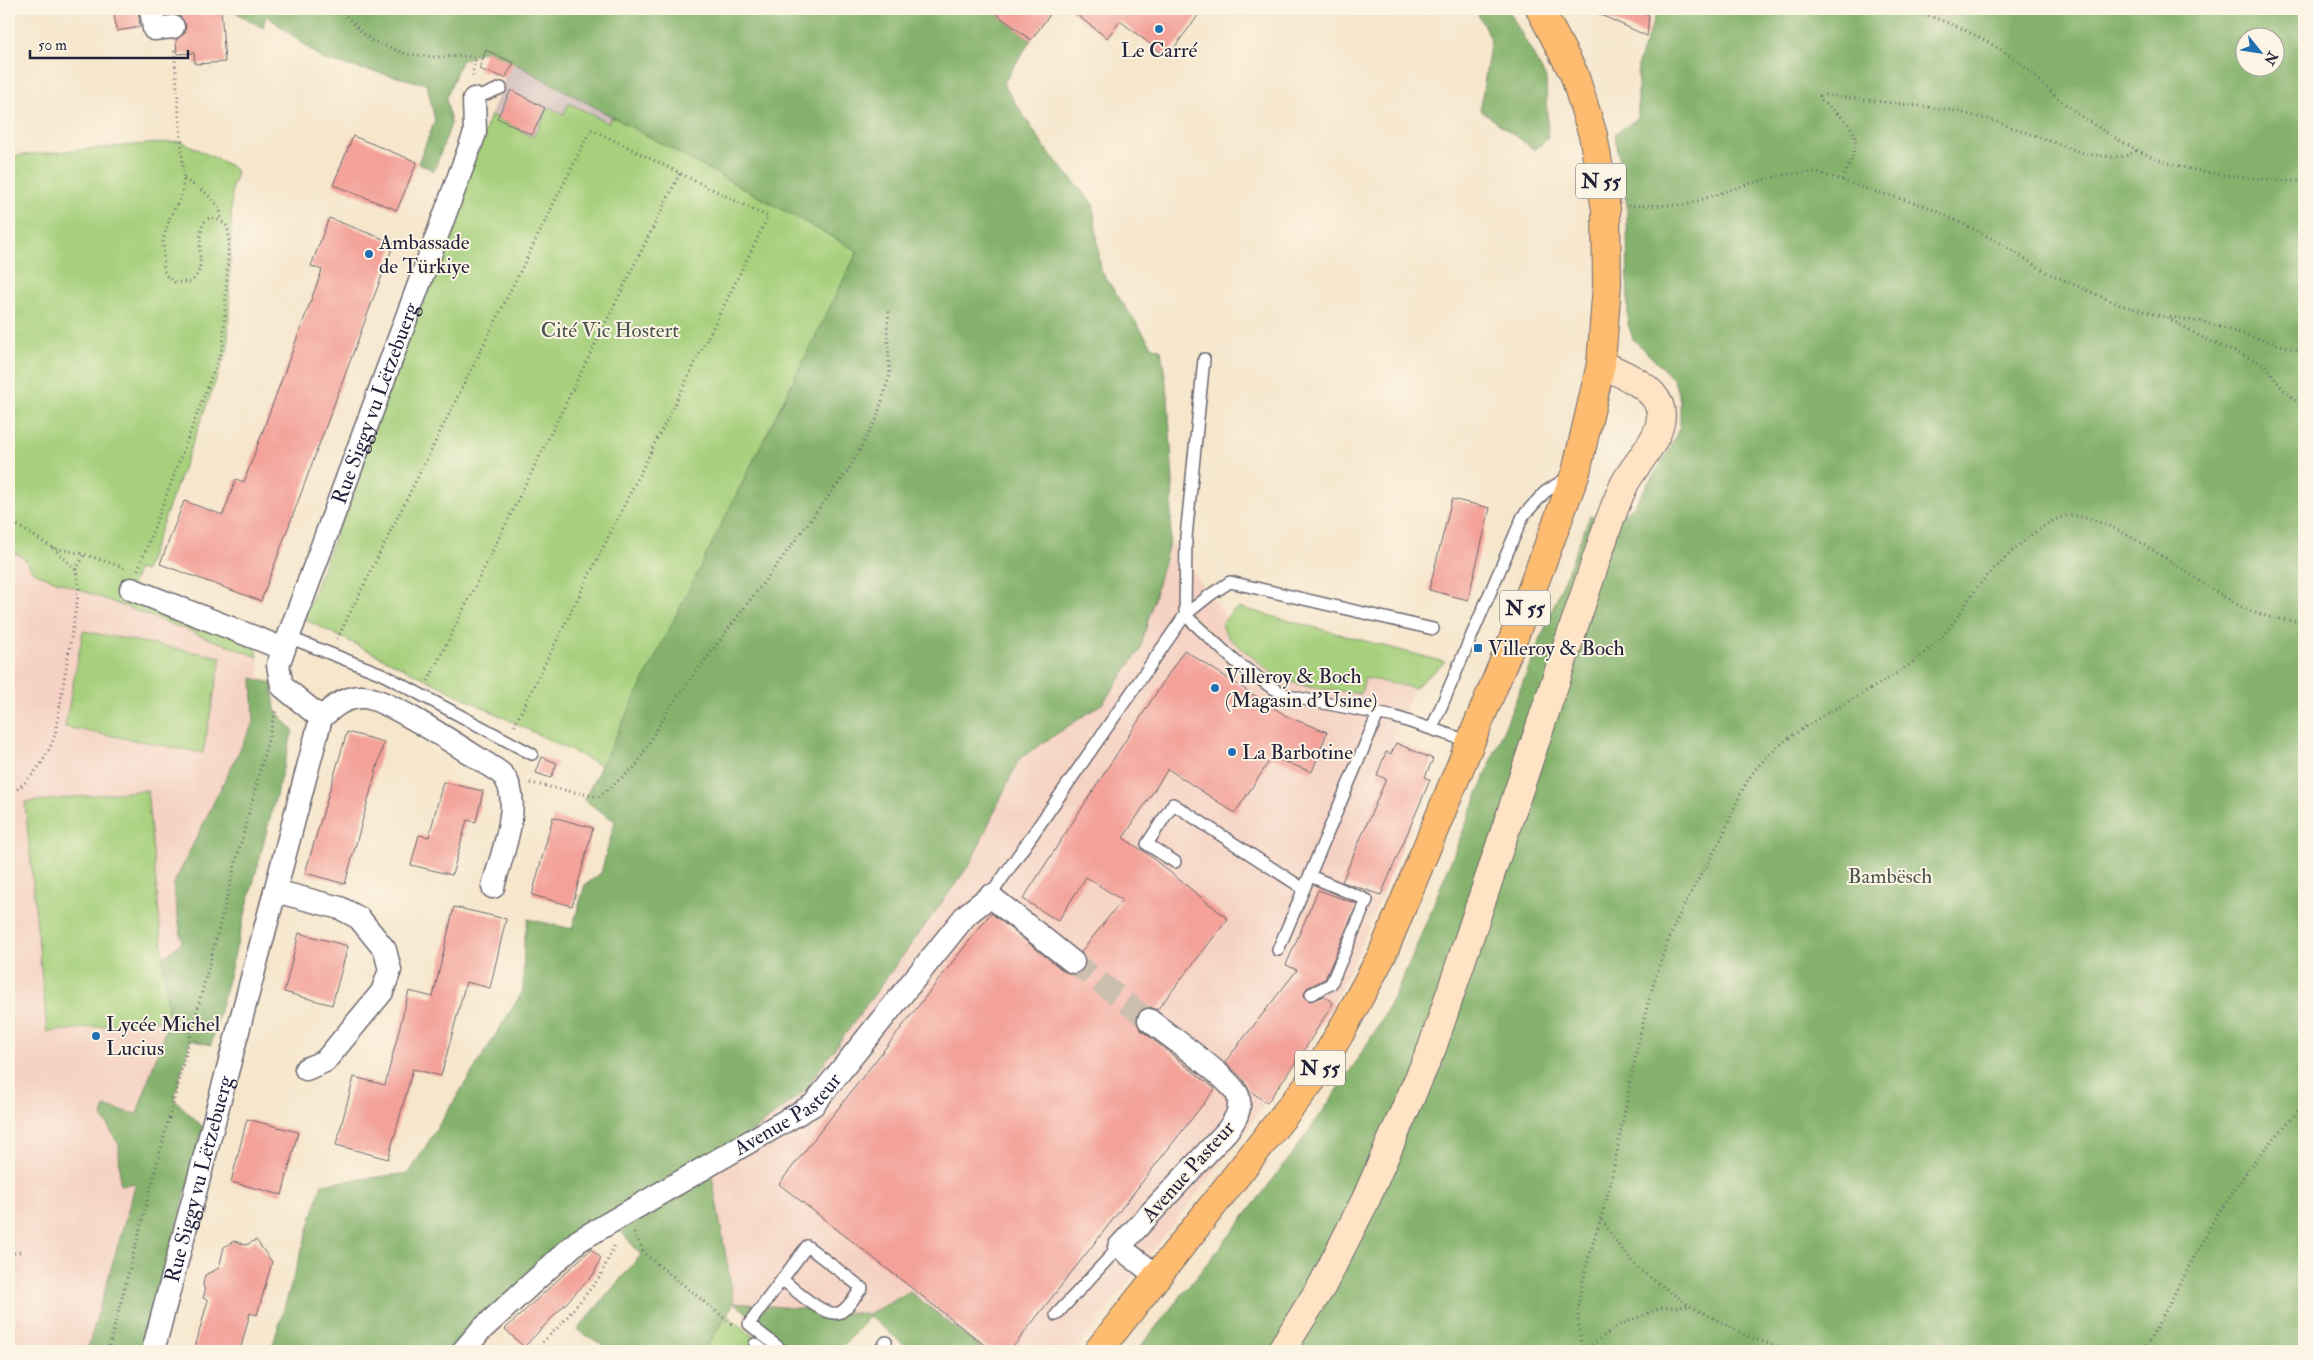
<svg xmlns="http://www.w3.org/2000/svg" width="2313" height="1360" viewBox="0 0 2313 1360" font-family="'IM FELL Double Pica',serif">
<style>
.built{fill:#f5d2c3}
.industrial{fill:#d1bfbd}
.green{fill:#a6d07c;stroke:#64795c}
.forest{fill:#84b26c;stroke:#536a54;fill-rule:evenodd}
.building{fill:#f3a199}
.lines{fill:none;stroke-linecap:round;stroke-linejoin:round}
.minor-tunnel{stroke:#ccbfaf;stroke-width:22;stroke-dasharray:22 11;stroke-linecap:butt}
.service-casing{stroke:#6c676e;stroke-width:14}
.minor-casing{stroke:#6c676e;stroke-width:25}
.secondary-casing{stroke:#6c676e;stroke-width:30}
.primary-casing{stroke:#6c676e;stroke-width:30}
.path{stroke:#6c676e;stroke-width:3;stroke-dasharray:1 4;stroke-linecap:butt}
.service{stroke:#fff;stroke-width:11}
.minor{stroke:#fff;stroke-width:22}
.secondary{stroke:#fee4c5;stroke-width:28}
.primary{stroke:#fdbc6f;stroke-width:28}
.poi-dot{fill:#1f6fb2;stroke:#fcf5e5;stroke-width:2}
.labels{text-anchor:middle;stroke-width:4;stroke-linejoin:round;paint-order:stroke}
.shield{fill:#fcf5e5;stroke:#63616e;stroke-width:1}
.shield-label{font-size:20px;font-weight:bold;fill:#22223b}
.poi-label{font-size:21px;fill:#22223b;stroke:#fcf5e5;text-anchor:start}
.park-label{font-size:21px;fill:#4a564e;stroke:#fcf5e5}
.street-label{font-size:21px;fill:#22223b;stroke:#fcf5e5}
</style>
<rect width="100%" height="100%" fill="#fcf5e5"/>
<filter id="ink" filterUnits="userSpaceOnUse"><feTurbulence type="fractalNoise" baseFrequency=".02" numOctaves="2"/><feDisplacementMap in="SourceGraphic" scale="10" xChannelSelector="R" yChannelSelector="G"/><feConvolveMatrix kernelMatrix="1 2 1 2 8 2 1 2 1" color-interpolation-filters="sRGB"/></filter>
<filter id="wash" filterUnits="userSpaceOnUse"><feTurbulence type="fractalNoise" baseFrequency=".0096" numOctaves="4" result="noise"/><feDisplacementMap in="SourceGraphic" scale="20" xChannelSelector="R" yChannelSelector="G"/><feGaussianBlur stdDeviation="1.12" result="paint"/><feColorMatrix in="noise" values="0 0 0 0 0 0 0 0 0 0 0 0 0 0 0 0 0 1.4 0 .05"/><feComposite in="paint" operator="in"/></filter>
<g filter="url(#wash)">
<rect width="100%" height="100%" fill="#f6e6cc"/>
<path class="built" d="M1170 540 1226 617 1221 625 1229 638 1278 678 1309 687 1361 694 1364 678 1414 688 1393 739 1434 757 1425 777 1430 780 1358 952 1333 1003 1303 1052 1267 1103 1075 1351H985L910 1292 868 1314 734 1303 710 1165 970 864 1019 759 1103 703 1140 650Z
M9 550 23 557 33 572 258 657 265 721 100 1351H9Z"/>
<path class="industrial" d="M486 50 514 63 612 116 609 124 569 103 563 115 533 137 491 115 505 78 479 69Z"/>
<path class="green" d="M569 103 608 123 612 116 858 251 602 766 304 619 491 115 533 137 549 107 563 115Z
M181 141 233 167 237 174 232 186 228 348 145 571 138 569 131 589 255 636 258 657 33 572 23 557 9 550V147L12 156Z
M1241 608 1445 662 1414 688 1365 678 1361 694 1309 687 1278 678 1229 638 1221 625 1232 611Z
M83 631 221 657 203 753 65 727Z
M147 790 169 1019 47 1032 25 802Z
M727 1315 757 1339 749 1351H704Z"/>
<path class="forest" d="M230 9H990L1031 40 1003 84 1045 148 1093 204 1101 271 1152 346 1161 350 1168 397 1173 483 1170 540 1140 650 1103 703 1019 759 970 864 802 1093 710 1165 734 1303 868 1314 910 1292 985 1351H912L869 1316 839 1351H796L734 1303 704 1351H614L577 1330 641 1255 612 1221 463 1351H271L322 1184 409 1173 523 991 524 942 528 919 572 929 585 885 601 873 615 821 584 800 858 251 514 63 486 50 461 61 446 98 451 124 434 171 418 163 435 121 427 84 324 60 266 15 263 28Z
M1475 9H1508L1546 78 1548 138 1535 150 1480 110 1491 39Z
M1658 9H2304V1351H1137C1219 1247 1307 1145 1375 1031 1389 1009 1399 984 1411 960L1590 516 1609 522 1633 507 1670 449 1680 426V400L1674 380 1633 339 1628 324 1627 206 1615 134 1638 118V63ZM2246 38H2276V68H2246Z
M252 678 272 683 275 710 293 730 211 1045 190 1040 174 1099 203 1127 144 1351H87L136 1183 120 1185 119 1145 102 1116 105 1107 137 1114 169 1019 163 958 182 942 173 885 254 721Z"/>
<g id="blocks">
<path class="building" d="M113 9H138L140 27 117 31Z
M164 9H221L225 62 195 64 194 53 177 54 176 40 185 33 186 25 179 15H165Z
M990 9H1054L1031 40Z
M1069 9H1203L1167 57 1120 21 1107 38Z
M1588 9H1636L1649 15 1647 36Z
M486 50 514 63 505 78 479 69Z
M511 90 545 108 532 135 497 118Z
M353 136 417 162 397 210 333 185Z
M329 218 394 243 261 601 160 564 184 501 223 515 236 479 244 482 322 270 311 266Z
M1452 499 1490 508 1468 600 1429 590Z
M1184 650 1288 717 1327 732 1312 772 1272 757 1235 813 1168 769 1123 838 1145 852 1228 919 1157 1010 1150 1007 1144 1008 1138 1012 1136 1019 1141 1030 1215 1089 1010 1351H992L779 1184 991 913 1065 972 1077 974 1084 970 1085 958 1081 952 1122 900 1086 877 1058 921 1023 899Z
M347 732 384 742 345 884 305 873Z
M1396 743 1433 759 1425 777 1430 780 1381 895 1342 882 1386 779 1377 775 1386 752 1391 754Z
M542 757 557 763 551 778 536 773Z
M443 782 483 791 476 822 467 820 452 875 411 865 419 835 429 837Z
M553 817 593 828 572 906 532 895Z
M1318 890 1357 904 1325 979 1307 988 1304 993 1305 998 1310 1001 1324 996 1333 1003 1303 1052 1267 1103 1249 1090 1243 1079 1225 1062 1297 970 1286 965Z
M454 907 506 919 490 988 466 982 441 1076 413 1069 388 1159 336 1145 354 1077 385 1085 409 991 433 997Z
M299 933 348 946 332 1005 284 992Z
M247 1119 298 1132 282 1195 231 1182Z
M256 1240 272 1262 257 1315 250 1313 240 1351H194L208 1300 203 1298 205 1292 203 1284 205 1275 219 1268 224 1247 234 1241 246 1245Z
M591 1249 601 1258 594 1274 524 1347 505 1329Z"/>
</g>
</g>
<g filter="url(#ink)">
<use href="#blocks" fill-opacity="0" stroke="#6c676e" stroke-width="1"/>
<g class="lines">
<path class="minor-tunnel" d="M1073 962 1149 1020"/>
<g class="service-casing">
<path id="service" d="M474 99 501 88
M1433 629 1230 582 1210 595 1185 615 1236 662 1271 687 1288 696 1395 717 1471 742
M288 637 382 674 532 754
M1432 728 1523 516 1545 492 1568 477
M1175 862 1147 844 1173 804 1304 889
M1310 876 1367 900 1331 984 1311 994
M990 896 1185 615 1186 537 1204 359
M1278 950 1378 714
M782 1279C794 1289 826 1320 841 1312 849 1307 856 1295 862 1288L807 1246 749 1324 783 1351
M1056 1315 1119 1247
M755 1344 764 1351
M879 1351 886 1342"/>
</g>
<g class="minor-casing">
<g id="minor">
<path d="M151 9 154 29 173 27"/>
<path d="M131 589 284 649"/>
<path id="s1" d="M321 718 282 686 278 665 475 133 474 99"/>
<path d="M275 891 340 908 359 918 385 950 390 970 382 992 325 1061 306 1069"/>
<path d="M1149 1020C1166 1034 1232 1079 1238 1096 1242 1110 1235 1120 1227 1131L1119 1247 1157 1276"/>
<path id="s2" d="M153 1351 321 718C333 707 343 698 361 697 383 695 466 751 490 766 495 769 502 773 505 778 523 804 500 859 493 887"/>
<path id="s3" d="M463 1351 480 1331 578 1241 813 1105 966 915 990 896 1073 962"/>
</g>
</g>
<g class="secondary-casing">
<path id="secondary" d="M1281 1351 1323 1284 1366 1199 1432 1048 1609 522C1614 509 1619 495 1625 483 1638 458 1679 423 1652 394 1639 380 1617 372 1601 364"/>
</g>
<g class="primary-casing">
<path id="primary" d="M1098 1351 1315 1076 1343 1028 1382 955 1512 642 1576 472 1601 364 1607 284 1606 209 1593 135 1574 74 1540 9"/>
</g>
<path class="path" d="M339 9 370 40 406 54 437 57 468 56 476 58 473 68V79
M1904 9C1944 18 1981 36 2015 59 2031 71 2045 87 2060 100 2083 119 2111 136 2137 150 2188 176 2248 178 2304 182
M184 179 206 193 220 208 221 221
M1842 180C1864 136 1859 130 1822 101L1820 96 1825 95 1951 110 1994 121 2086 154 2112 157 2126 156 2138 150
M1628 206 1685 205 1748 184 1787 174 1816 172 1842 180 1866 189 1926 206 1993 239 2048 273 2120 305 2166 317 2209 341 2264 364 2282 388 2304 408
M2170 317 2203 322 2304 352
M9 520 53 548 84 554 125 568
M76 570 84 555
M138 570 223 346 229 236C228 230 228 225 222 222 194 204 201 254 200 265 199 273 196 277 191 282H175L168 278 164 271 163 240 170 217 181 197 184 179 174 47
M337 639 591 129 768 217 513 728
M428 681 680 173
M530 783 598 797 636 766 669 708 849 469 876 420 890 374 887 329 889 310
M9 795C31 781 47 759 55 735L79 589 76 570 53 548
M1602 1220 1620 1247 1640 1270 1690 1306 1751 1338 1793 1351
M634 1232 645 1254 734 1326
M9 1254 20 1252
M108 1351 276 709
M538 1351 541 1344 562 1323 600 1277 614 1246
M1582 1351C1581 1339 1578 1325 1578 1313 1581 1268 1601 1225 1611 1181 1628 1100 1639 1014 1670 936 1683 902 1704 872 1721 839 1733 814 1740 787 1759 765 1812 707 1896 690 1947 631 1958 618 1966 602 1977 588 1992 569 2042 519 2066 516 2112 511 2200 586 2242 607 2262 617 2282 620 2304 622
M1583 1351 1619 1325 1661 1308 1690 1306
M2144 1351 2215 1218 2253 1163 2304 1104"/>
<use href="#service" class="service"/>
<use href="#minor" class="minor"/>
<use href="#secondary" class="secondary"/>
<use href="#primary" class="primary"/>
</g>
</g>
<g class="poi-dot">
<circle cx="1159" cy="29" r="5"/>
<circle cx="369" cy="254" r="5"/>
<rect x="1473" y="643" width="10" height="10" rx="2.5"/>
<circle cx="1215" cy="688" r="5"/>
<circle cx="1232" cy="752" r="5"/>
<circle cx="96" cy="1036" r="5"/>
</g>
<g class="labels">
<g class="shield">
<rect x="1576" y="163.5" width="50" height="35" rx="4"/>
<rect x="1500" y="590.5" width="50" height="35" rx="4"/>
<rect x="1295" y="1050.5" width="50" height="35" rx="4"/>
</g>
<g class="shield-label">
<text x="1601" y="188">N 55</text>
<text x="1525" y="615">N 55</text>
<text x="1320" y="1075">N 55</text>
</g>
<g class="poi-label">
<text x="1159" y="57" text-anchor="middle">Le Carré</text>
<text x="379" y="249">Ambassade<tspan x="379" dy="24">de Türkiye</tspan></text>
<text x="1488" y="655">Villeroy &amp; Boch</text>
<text x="1225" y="683">Villeroy &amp; Boch<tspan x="1225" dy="24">(Magasin d'Usine)</tspan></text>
<text x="1242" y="759">La Barbotine</text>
<text x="106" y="1031">Lycée Michel<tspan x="106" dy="24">Lucius</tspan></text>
</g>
<g class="park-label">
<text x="610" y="337">Cité Vic Hostert</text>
<text x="1890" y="883">Bambësch</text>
</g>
<g class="street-label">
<text dy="7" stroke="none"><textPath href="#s1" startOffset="351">Rue Siggy vu Lëtzebuerg</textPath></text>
<text dy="7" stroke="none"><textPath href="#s3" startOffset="405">Avenue Pasteur</textPath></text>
<text transform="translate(1188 1171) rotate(-48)" y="7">Avenue Pasteur</text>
<text dy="7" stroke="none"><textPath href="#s2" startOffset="178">Rue Siggy vu Lëtzebuerg</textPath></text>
</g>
</g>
<rect width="2313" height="1360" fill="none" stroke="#fcf5e5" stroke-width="30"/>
<g transform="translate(2260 52) rotate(120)"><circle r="24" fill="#fcf5e5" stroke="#a5a1a1"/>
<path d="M0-4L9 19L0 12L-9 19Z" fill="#1f6fb2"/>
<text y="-8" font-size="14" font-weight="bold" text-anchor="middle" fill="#22223b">N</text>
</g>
<path d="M30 50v8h158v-8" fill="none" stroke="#22223b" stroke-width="2.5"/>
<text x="38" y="50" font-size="15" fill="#22223b" stroke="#fcf5e5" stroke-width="4" paint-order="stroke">50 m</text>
</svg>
